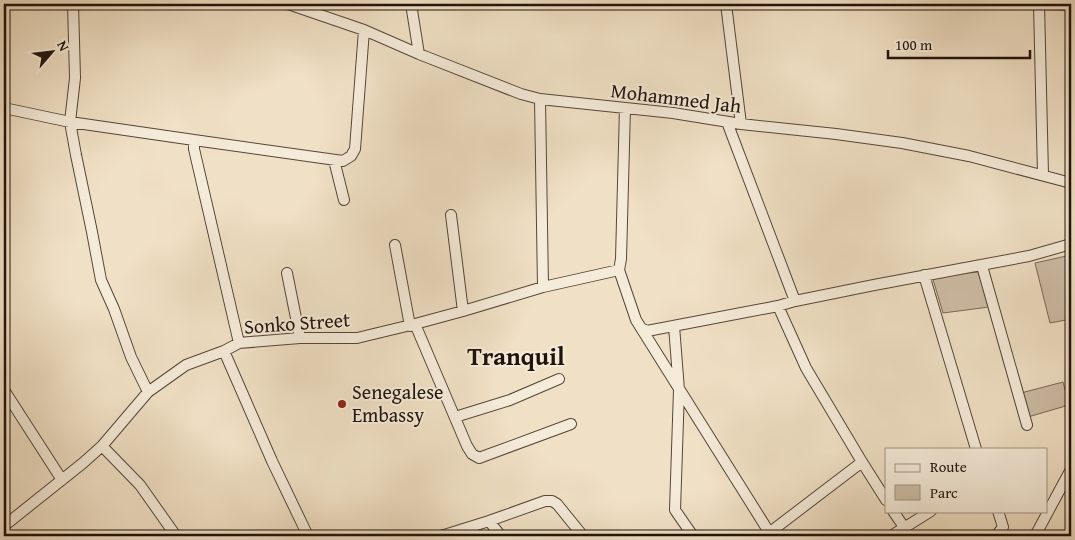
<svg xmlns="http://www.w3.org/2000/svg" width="1075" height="540" viewBox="0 0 1075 540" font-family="'Gentium Book Plus',serif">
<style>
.green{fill:#cdbda6;stroke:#766859}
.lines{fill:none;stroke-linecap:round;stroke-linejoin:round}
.minor-casing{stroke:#54463a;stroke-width:12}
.minor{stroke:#f5ebd9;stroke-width:10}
.poi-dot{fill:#8f2418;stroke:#f5ebd9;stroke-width:2}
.labels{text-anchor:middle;stroke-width:4;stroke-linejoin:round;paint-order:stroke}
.street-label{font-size:20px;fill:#20130c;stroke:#f5ebd9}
.poi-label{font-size:20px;fill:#20130c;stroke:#f5ebd9;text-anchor:start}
.district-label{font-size:25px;font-weight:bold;fill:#20130c;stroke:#f5ebd9}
</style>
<rect width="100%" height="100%" fill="#f0e0c5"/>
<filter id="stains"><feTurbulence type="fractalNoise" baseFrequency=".004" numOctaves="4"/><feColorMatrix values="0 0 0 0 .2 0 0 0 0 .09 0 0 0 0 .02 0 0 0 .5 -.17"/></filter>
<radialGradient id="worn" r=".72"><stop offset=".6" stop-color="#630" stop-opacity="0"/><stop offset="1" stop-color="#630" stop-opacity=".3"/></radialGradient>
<path class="green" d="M1071 255V319L1050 323 1035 263Z
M979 272 989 307 943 313 932 276Z
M1063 382 1069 405 1028 417 1021 393Z"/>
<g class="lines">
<g class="minor-casing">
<path id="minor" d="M6 4V6
M73 4 75 78 70 122 76 155 92 232 101 280 114 309 131 357 148 392
M288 4 364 30 419 54 521 94 540 99 673 113 741 124 836 134 902 143 969 156 1071 183
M411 4 419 54
M726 4 741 124
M1039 4 1043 175
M1045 4 1071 5
M540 99 543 287
M4 108 70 122 194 140
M625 108 621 259 619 270 636 320 641 328 647 331 778 306 795 301 874 285 1029 256 1071 244
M727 122 795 301
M334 160 344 200
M451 215 463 311
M395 245 410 326
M982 266 1027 425
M287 273 300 338
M924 275 976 449
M778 306 806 368 862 462 886 500
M415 324 467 446 472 454 479 458 571 424
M674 326 679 390 675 510 693 536
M641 328 769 532
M239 343 194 149V140L343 161 351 156 355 149 364 30
M224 351 272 461 308 536
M4 390 62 480
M455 417 510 400 559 379
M102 446 140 485 176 536
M893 511 904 527
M489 521 501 536
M4 526 83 463 102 446 148 392 186 365 224 351 239 343 300 338H357L415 324 463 311 543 287 619 270
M441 536 489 521 545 501H552L557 504 583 536
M765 536 862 462
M891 536 931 511
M996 536 1003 527 998 511
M1035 536 1071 469"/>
</g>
<use href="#minor" class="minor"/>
</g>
<circle class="poi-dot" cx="342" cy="404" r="5"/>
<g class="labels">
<g class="street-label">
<text transform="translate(676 98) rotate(7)" y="7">Mohammed Jah</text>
<text transform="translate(297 323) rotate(-4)" y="7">Sonko Street</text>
</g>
<g class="poi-label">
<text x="352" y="399">Senegalese<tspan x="352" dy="23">Embassy</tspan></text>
</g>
<g class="district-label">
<text x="516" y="365">Tranquil</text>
</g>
</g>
<rect width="1075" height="540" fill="none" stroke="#f0e0c5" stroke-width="20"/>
<rect x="5" y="5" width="1065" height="530" fill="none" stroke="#20130c" stroke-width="2.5"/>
<rect x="10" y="10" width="1055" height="520" fill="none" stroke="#20130c"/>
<rect x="885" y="448" width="162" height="65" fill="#f5ebd9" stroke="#a09587"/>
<rect x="895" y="464" width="25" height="8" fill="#f5ebd9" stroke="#a09587"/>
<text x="930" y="472" font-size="15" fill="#20130c">Route</text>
<rect x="895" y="485" width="25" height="15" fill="#cdbda6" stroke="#a09587"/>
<text x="930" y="498" font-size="15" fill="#20130c">Parc</text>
<g transform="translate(52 52) rotate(62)" stroke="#f5ebd9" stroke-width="4" paint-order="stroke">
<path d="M0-4L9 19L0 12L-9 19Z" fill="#20130c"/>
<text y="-8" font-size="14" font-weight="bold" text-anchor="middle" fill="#20130c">N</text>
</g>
<path d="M888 50v8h142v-8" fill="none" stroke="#20130c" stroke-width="2.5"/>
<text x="895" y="50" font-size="15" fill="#20130c" stroke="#f5ebd9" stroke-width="4" paint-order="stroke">100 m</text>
<rect width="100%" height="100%" filter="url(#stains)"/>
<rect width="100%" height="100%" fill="url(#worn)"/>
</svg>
